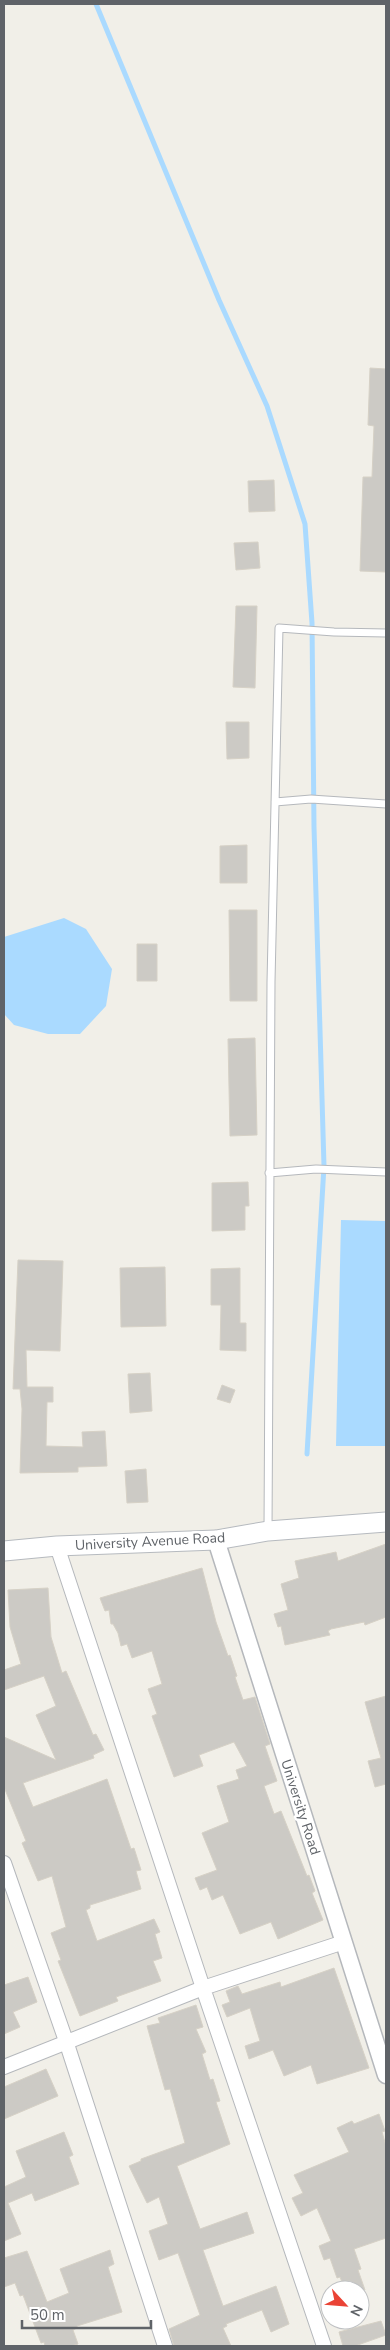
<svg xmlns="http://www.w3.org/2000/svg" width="390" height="2350" viewBox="0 0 390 2350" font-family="'Nunito Sans',sans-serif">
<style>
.water{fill:#aadaff}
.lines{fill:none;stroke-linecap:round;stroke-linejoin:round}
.stream{stroke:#aadaff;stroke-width:5}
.building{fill:#cccac5;stroke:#d6d1c6}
.service-casing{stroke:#b5b8bc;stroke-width:9}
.minor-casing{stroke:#b5b8bc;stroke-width:16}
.tertiary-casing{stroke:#b5b8bc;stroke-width:19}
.secondary-casing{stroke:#b6babf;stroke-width:21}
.service{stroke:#fff;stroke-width:7}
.minor{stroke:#fff;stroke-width:14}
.tertiary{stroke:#fff;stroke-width:16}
.secondary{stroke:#fff;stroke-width:19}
.labels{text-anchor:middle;stroke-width:5;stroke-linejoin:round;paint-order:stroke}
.street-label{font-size:14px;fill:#5f6368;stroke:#fff}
</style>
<rect width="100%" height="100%" fill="#f1efe8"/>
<path class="water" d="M64 918 86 929 112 969 106 1006 80 1034H48L14 1025 4 1014V937Z
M341 1220 386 1221V1446H336Z"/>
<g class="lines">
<path class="stream" d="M96 4 219 300 267 406 305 524 312 623 314 827 324 1166 307 1454"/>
</g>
<path class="building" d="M370 368 386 369V572L360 571 363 477H372L374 426 368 425Z
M274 480 275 511 249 512 248 481Z
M258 542 260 568 236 570 234 543Z
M236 606H257L255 688 233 687Z
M226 722H249V758L227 759Z
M247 845V883H220V846Z
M229 910H257V1001H230Z
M137 944H157V981H137Z
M255 1038 257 1135 230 1136 228 1039Z
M248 1182 249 1206H245V1230L212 1231V1183Z
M18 1260 63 1261 60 1351 26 1350 27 1387H53V1402H47L46 1446 83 1447 82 1432 105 1431 107 1466 78 1467V1472L20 1473 22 1409 20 1389H13Z
M165 1267 166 1326 121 1327 120 1268Z
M240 1268V1323H246V1351L220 1350 221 1305H211V1269Z
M150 1373 152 1411 130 1413 128 1374Z
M222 1385 235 1390 230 1403 217 1399Z
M146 1469 148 1502 127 1503 125 1471Z
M386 1544V1617L365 1625 364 1622 331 1629 328 1631 330 1635 285 1645 281 1626 278 1627 274 1614 288 1610 281 1584 299 1578 295 1561 336 1552 338 1561Z
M202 1568 216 1622 228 1656 230 1655 237 1676 235 1677 243 1700 255 1697 270 1744 265 1746 277 1781 264 1786 274 1814 281 1811 307 1876 309 1875 315 1891 312 1893 323 1920 278 1939 271 1922 240 1934 223 1895 212 1900 207 1887 200 1890 195 1878 217 1870 202 1833 229 1822 217 1786 239 1779 236 1770 247 1766 234 1742 199 1755 203 1766 174 1777 152 1716 157 1714 148 1689 162 1684 152 1651 132 1658 127 1644 121 1646 118 1633 113 1624H111L109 1610 105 1611 100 1598Z
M48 1588 51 1637 62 1673 66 1671 93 1735 96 1734 104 1750 93 1755 94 1758 23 1783 33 1807 107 1779 131 1849 134 1848 141 1870 136 1871 141 1889 90 1905V1908L86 1910 97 1941 154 1919 160 1932 155 1934 162 1958 153 1961 161 1981 116 1997 118 2001 80 2016 58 1961 61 1960 51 1933 66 1927 52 1876 38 1881 22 1843 26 1841 4 1787V1737L56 1760 36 1715 56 1706 44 1676 4 1690V1670L21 1664 10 1627 8 1590Z
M386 1696V1784L375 1787 368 1761 381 1758 365 1702Z
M334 1968 369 2068 317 2084 311 2065 284 2076 273 2050 249 2059 245 2046 260 2041 250 2008 227 2017 222 2005 230 2002 226 1991 238 1986 242 1994 280 1982 281 1987Z
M28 1977 37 2002 13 2012 20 2027 4 2034V1985Z
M196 2005 203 2027 196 2029 206 2052 202 2054 210 2080 213 2079 220 2101 216 2102 230 2144 177 2166 200 2229 247 2212 254 2233 203 2250 223 2306 276 2286 289 2324 271 2332 262 2310 226 2324 227 2326 223 2328 231 2346H174L169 2329 200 2315 178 2253 159 2260 149 2231 168 2224 159 2197 147 2203 129 2166 141 2161V2159L185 2143 170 2089 165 2090 147 2026 160 2023 158 2018Z
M46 2069 58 2096 4 2119V2087Z
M379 2114 385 2131 382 2132 386 2146V2238L354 2249 361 2269 358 2270 365 2290H345L340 2277 337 2278 330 2258 324 2260 319 2246 331 2241 317 2208 301 2216 292 2198 303 2193 294 2175 349 2152 337 2128 352 2121 354 2124Z
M64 2132 73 2155 69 2157 79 2184 35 2201 32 2193 8 2203 21 2234 4 2241V2187L26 2177 16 2151Z
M110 2250 114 2264 108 2267 122 2312 77 2326V2328L73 2330 78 2344 71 2346H45L44 2342 41 2343 23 2295 20 2296 15 2283 4 2287V2258L27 2251 47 2302 69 2293 60 2269Z
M381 2321 386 2335 355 2346H343L339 2332Z"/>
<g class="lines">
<defs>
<path id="service" d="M275 802 311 799 386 804
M269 1173 316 1169 386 1172
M268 1531 271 982 279 628 334 632 386 633"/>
<path id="minor" d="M57 1546 203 1988 324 2346
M4 1863 66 2041 165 2346
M4 2067 203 1988 344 1942"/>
<path id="tertiary" d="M216 1540 386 2075"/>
<path id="secondary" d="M4 1551 57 1546 216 1540 268 1531 386 1522"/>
</defs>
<use href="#service" class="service-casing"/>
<use href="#minor" class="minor-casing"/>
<use href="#tertiary" class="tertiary-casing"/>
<use href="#secondary" class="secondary-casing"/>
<use href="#service" class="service"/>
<use href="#minor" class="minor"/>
<use href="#tertiary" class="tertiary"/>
<use href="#secondary" class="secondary"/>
</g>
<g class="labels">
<g class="street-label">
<text transform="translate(150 1541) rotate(-3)" y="5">University Avenue Road</text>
<text transform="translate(301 1807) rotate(72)" y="5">University Road</text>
</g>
</g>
<rect width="390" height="2350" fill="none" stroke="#5f6368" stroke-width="10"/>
<g transform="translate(345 2305) rotate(116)"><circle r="24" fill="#ffffff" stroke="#bfc1c3"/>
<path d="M0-4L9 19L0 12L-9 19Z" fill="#ea4335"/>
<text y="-8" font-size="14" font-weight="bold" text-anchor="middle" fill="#5f6368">N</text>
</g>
<path d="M22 2320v8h129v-8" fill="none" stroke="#5f6368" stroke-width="2.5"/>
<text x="30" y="2320" font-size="15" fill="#5f6368" stroke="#ffffff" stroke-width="4" paint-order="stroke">50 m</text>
</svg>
